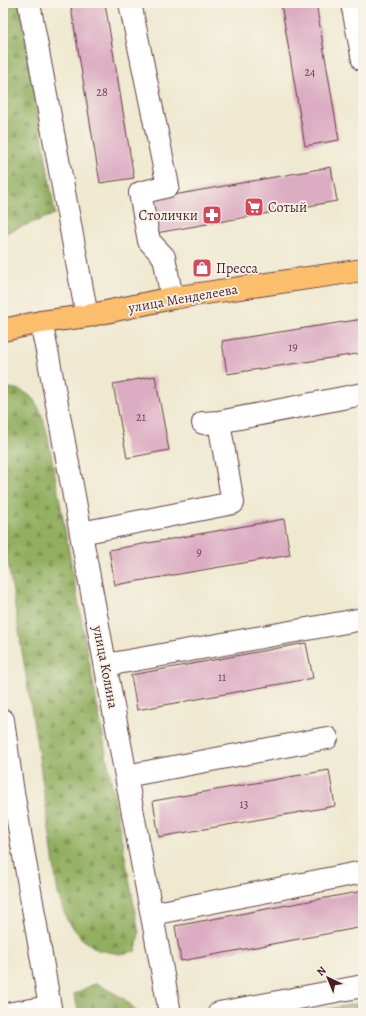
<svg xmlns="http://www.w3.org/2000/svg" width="366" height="1016" viewBox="0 0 366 1016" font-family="Alegreya,serif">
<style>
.forest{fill:url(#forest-firs);stroke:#6e6746}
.building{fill:#dcacc2}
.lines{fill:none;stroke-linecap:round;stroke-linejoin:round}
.minor-casing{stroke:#633d44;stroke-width:24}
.major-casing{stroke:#633d44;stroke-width:24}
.minor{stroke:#fff;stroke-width:22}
.major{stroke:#fabe6d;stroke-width:22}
.labels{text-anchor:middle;stroke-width:3.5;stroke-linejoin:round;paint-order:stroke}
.number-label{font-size:12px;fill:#6e4251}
.poi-label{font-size:14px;fill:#4a1f2b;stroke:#f7f3e8;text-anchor:start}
.street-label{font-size:14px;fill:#4a1f2b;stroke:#f7f3e8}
</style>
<defs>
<pattern id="forest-firs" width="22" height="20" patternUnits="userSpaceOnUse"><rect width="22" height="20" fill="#92af61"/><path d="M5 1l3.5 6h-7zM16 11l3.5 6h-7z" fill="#798e50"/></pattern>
</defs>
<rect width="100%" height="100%" fill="#f7f3e8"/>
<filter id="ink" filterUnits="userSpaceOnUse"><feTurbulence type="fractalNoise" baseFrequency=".025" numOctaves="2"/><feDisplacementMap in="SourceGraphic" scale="8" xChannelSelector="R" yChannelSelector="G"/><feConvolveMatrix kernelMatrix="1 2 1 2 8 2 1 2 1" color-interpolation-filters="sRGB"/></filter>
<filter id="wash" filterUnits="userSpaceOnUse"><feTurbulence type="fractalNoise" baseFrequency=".012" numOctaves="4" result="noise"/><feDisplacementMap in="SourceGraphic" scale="16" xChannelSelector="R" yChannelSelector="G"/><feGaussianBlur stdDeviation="0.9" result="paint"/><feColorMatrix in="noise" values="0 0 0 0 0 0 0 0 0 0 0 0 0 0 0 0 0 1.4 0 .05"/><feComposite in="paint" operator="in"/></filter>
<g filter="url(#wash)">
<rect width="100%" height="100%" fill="#efe9d0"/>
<path class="forest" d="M3 3H20L55 214 3 234Z
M6 388C36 388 42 412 48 437L139 933 136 951 120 954 98 950 82 939 67 920 58 895 40 764 3 531V389Z
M96 983 123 998 139 1013H79L74 994Z
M363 1002V1013H311Z"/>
<g id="blocks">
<path class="building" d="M95 3H105L134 178 100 183 71 7Z
M281 3H316L339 140 305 146Z
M331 167 337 201 156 233 151 199Z
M363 319V353L227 374 222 341Z
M155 376 169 450 127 458 113 384Z
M284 519 290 555 115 585 109 550Z
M306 643 313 678 137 710 131 675Z
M329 770 335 806 159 837 153 801Z
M363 891V927L181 961 175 926Z"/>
</g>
</g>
<g filter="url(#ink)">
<use href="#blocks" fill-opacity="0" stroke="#633d44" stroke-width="1"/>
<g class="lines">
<defs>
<path id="minor" d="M29 3 87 316
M130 3 168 186 140 193 149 241 164 257 172 298
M352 3 363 60
M41 322 48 356 170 1013
M219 422 363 394
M81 533 233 503 219 422 203 423
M106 665 363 619
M3 720 12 786 51 1013
M126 776 327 738
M152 914 363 872
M12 1013 50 1007
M219 1013 363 986"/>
<path id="major" d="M3 330 41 322 87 316 172 298 363 270"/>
</defs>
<use href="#minor" class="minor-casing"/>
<use href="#major" class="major-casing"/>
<use href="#minor" class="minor"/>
<use href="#major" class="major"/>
</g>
</g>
<defs>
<symbol id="supermarket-square" viewBox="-11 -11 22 22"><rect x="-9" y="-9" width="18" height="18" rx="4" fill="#d1495b" stroke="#f7f3e8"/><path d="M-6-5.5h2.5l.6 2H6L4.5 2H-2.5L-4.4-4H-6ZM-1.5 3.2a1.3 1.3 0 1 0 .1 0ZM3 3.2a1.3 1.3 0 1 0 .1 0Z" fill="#fff"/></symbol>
<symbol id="pharmacy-square" viewBox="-11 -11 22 22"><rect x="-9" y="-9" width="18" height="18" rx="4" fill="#d1495b" stroke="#f7f3e8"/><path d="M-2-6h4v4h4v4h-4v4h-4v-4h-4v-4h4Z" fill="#fff"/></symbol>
<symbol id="shop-square" viewBox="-11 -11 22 22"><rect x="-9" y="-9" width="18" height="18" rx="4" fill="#d1495b" stroke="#f7f3e8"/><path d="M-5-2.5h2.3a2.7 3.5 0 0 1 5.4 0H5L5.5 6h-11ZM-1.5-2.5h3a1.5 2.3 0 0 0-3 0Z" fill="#fff"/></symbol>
</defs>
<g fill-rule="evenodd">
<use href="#supermarket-square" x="243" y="196" width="22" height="22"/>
<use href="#pharmacy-square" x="201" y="204" width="22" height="22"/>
<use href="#shop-square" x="191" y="257" width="22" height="22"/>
</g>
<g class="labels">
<g class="number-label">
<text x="310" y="76">24</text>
<text x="102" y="96">28</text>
<text x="293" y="351">19</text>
<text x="141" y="421">21</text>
<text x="199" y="556">9</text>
<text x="222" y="681">11</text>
<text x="244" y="808">13</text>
</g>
<g class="poi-label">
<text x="268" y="212">Сотый</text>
<text x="198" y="220" text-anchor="end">Столички</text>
<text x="216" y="273">Пресса</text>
</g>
<g class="street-label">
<text transform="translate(183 298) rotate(-10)" y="5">улица Менделеева</text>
<text transform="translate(106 667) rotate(79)" y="5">улица Колина</text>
</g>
</g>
<rect width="366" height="1016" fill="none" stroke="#f7f3e8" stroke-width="16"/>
<g transform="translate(328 978) rotate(316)" stroke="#f7f3e8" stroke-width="3" paint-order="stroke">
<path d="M0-3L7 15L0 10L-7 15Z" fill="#4a1f2b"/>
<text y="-6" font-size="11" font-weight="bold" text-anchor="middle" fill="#4a1f2b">N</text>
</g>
</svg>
